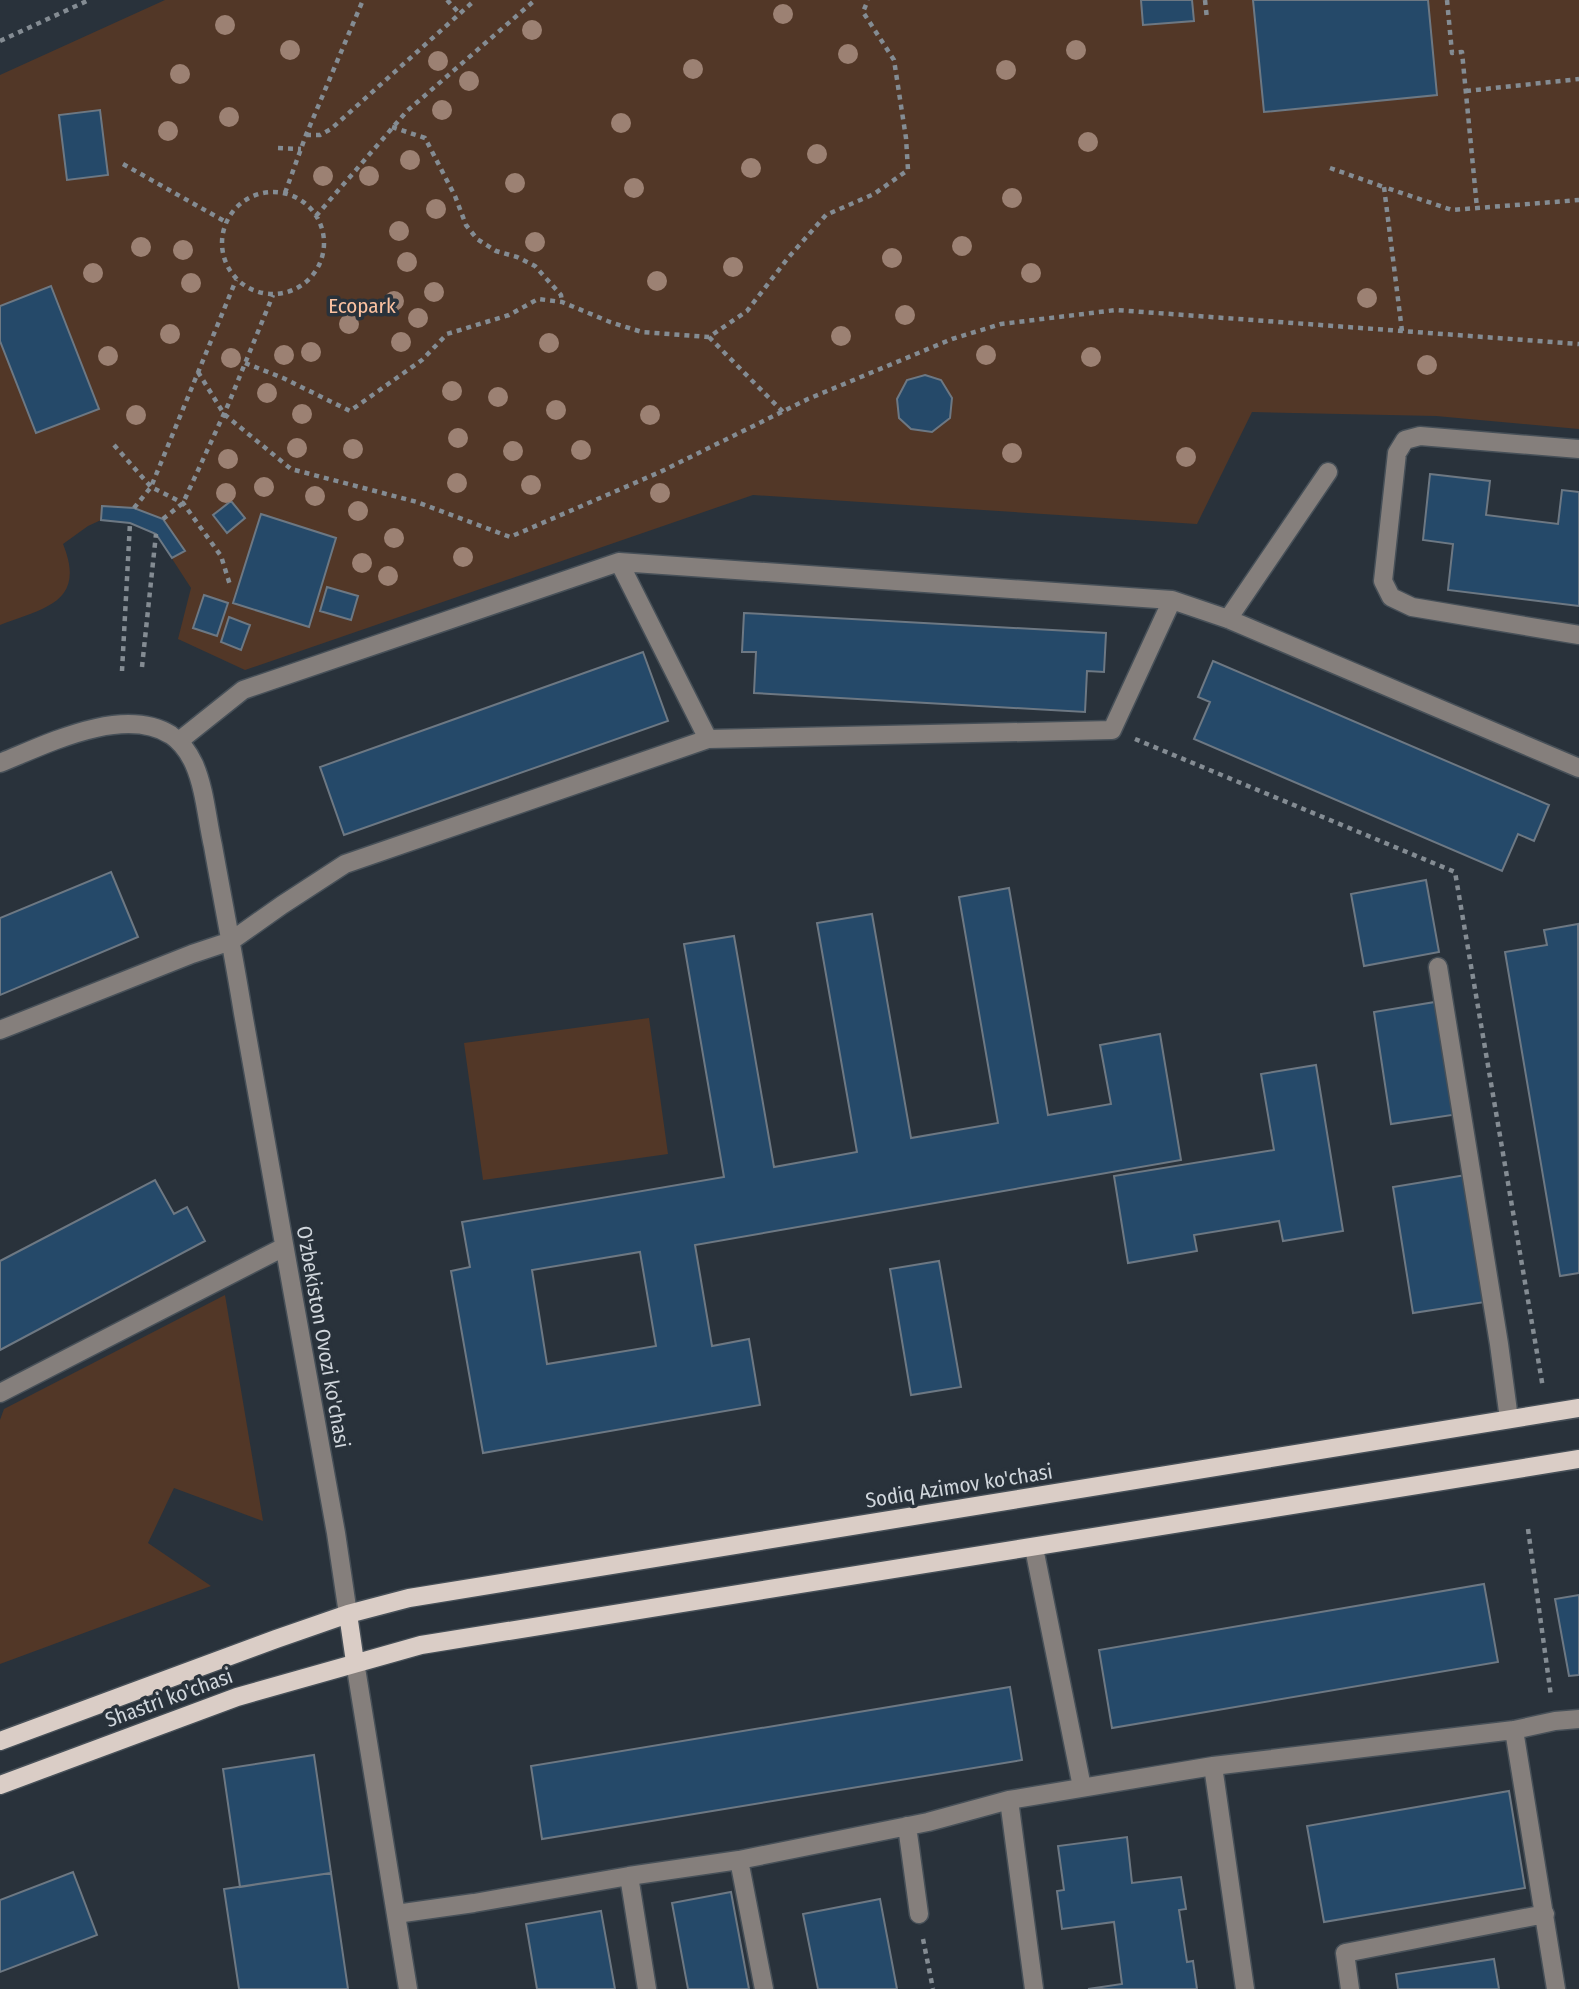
<svg xmlns="http://www.w3.org/2000/svg" width="1579" height="1989" viewBox="0 0 1579 1989" font-family="'Fira Sans Condensed',sans-serif">
<style>
.green{fill:#523727}
.building{fill:#254969;stroke:#6d7883;stroke-width:2;fill-rule:evenodd}
.lines{fill:none;stroke-linecap:round;stroke-linejoin:round}
.minor-casing{stroke:#475058;stroke-width:21}
.major-casing{stroke:#475058;stroke-width:21}
.path{stroke:#848c93;stroke-width:4.5;stroke-dasharray:5 5;stroke-linecap:butt}
.minor{stroke:#857f7c;stroke-width:18}
.major{stroke:#dacdc6;stroke-width:18}
.tree{fill:#9c8173}
.labels{text-anchor:middle;stroke-width:7;stroke-linejoin:round;paint-order:stroke}
.park-label{font-size:21px;fill:#fbc2a1;stroke:#29323b}
.street-label{font-size:21px;fill:#d0d6dc;stroke:#29323b}
</style>
<rect width="100%" height="100%" fill="#29323b"/>
<path class="green" d="M165 0H1579V429L1436 416 1252 412 1197 524 753 495 245 670 178 639 191 588 156 534 130 523 101 520 88 526 63 544C87 603 43 608 0 625V75Z
M649 1018 668 1154 483 1180 464 1043Z
M225 1295 263 1521 174 1488 148 1543 211 1586 0 1664V1420L4 1409Z"/>
<path class="building" d="M1141 0H1192L1194 21 1143 25Z
M1253 0H1428L1437 95 1264 112Z
M100 110 108 175 67 180 59 115Z
M51 286 99 409 36 433 0 341V306Z
M925 375 941 380 952 398 950 418 932 432 911 429 899 418 897 399 907 380Z
M1430 474 1490 481 1486 515 1558 524 1562 490 1579 492V606L1448 590 1453 544 1423 540Z
M231 501 245 518 227 533 213 515Z
M102 506 134 508 163 519 185 551 172 558 156 534 130 523 101 520Z
M261 514 336 538 309 627 233 603Z
M327 587 358 596 351 620 320 611Z
M204 595 228 603 217 636 193 628Z
M744 613 1106 633 1104 672 1087 671 1085 712 754 693 756 652H742Z
M229 617 250 625 241 650 221 642Z
M643 652 668 721 344 835 320 767Z
M1213 661 1549 805 1534 841 1518 834 1502 871 1194 739 1210 702 1198 697Z
M111 872 138 937 0 995V918Z
M1426 880 1439 952 1364 966 1351 894Z
M1009 888 1048 1115 1111 1104 1100 1045 1160 1034 1181 1160 695 1245 712 1346 749 1339 760 1405 483 1453 451 1271 470 1267 462 1222 724 1177 684 944 734 936 774 1167 857 1152 817 923 872 914 911 1138 998 1123 959 897ZM640 1252 656 1346 547 1364 532 1270Z
M1578 924 1579 1273 1560 1276 1505 952 1547 945 1544 930Z
M1441 1001 1459 1114 1391 1124 1374 1012Z
M1316 1065 1343 1231 1283 1241 1279 1221 1194 1235 1197 1251 1128 1263 1114 1176 1274 1150 1261 1074Z
M1466 1175 1485 1302 1413 1313 1393 1187Z
M155 1180 174 1214 187 1207 205 1241 0 1350V1261Z
M939 1261 961 1387 911 1395 890 1269Z
M1484 1584 1498 1662 1112 1728 1099 1650Z
M1579 1595V1675L1569 1676 1555 1599Z
M1010 1687 1022 1760 542 1839 531 1766Z
M314 1755 331 1873 240 1887 223 1769Z
M1509 1791 1525 1888 1324 1922 1307 1826Z
M1127 1837 1132 1883 1181 1877 1186 1909 1179 1910 1187 1962 1193 1961 1197 1989H1088L1122 1984 1114 1922 1062 1929 1057 1891 1064 1890 1058 1846Z
M73 1872 97 1935 0 1972V1900Z
M331 1873 348 1989H239L224 1889Z
M731 1892 749 1989H688L672 1903Z
M880 1899 897 1989H818L803 1914Z
M601 1911 615 1989H537L526 1924Z
M1494 1959 1499 1989H1398L1396 1974Z"/>
<g class="lines">
<defs>
<path id="minor" d="M1579 449 1420 436 1405 440 1397 453 1383 581 1391 597 1412 607 1579 635
M619 562 708 739
M1228 619 1328 472
M179 741 243 690 619 562 1172 600 1228 619 1579 768
M0 763C47 744 123 705 171 735 181 742 189 753 194 764 205 789 207 820 213 846 223 902 234 957 243 1013 273 1186 305 1360 336 1533L348 1614
M1438 967 1499 1344 1509 1419
M0 1030 192 954 231 941 282 905 345 864 708 739 1112 730 1172 600
M0 1393 284 1247
M1034 1548 1082 1787
M355 1662 408 1989
M1514 1730 1556 1989
M1213 1766 1514 1730 1555 1721 1579 1719
M1009 1800 1034 1989
M907 1826 919 1914
M739 1860 764 1989
M629 1876 647 1989
M396 1914 474 1903 629 1876 739 1860 928 1822 1009 1800 1213 1766 1245 1989
M1350 1989 1345 1953 1545 1914"/>
<path id="major" d="M348 1614 355 1662
M0 1741 276 1639 348 1614 409 1598 1579 1408
M0 1785 237 1697 421 1645 1579 1459"/>
</defs>
<use href="#minor" class="minor-casing"/>
<use href="#major" class="major-casing"/>
<path class="path" d="M447 0 460 14
M1205 0 1207 19
M1447 0 1452 53 1462 52 1477 208
M0 41 89 0
M1466 91 1579 79
M392 127 425 138 455 196 466 225 477 239 496 251 517 257 535 266 561 295 562 302
M306 135H320L331 129 475 0
M278 148 301 149
M123 164 226 222
M1330 168 1384 187
M222 243a51 51 0 1 1 102 0a51 51 0 1 1-102 0Z
M285 193 306 135 363 0
M316 216 407 111 535 0
M1402 331 1384 187 1452 210 1579 200
M709 337 783 412
M245 363 283 378 350 411 422 360 447 334 509 315 538 299 562 302 610 322 642 332 709 337 747 311 788 258 826 215 874 194 908 170 906 138 894 60 863 12 868 0
M198 372 224 414 291 469 417 502 510 537 660 472 808 399 952 339 1001 324 1116 310 1579 344
M114 445 151 487 183 503 221 556 230 585
M134 508 151 487 236 280
M163 519 183 503 228 405 273 295
M142 667 156 534
M122 671 130 523
M1135 739 1455 872 1543 1388
M1528 1529 1551 1696
M923 1939 933 1989"/>
<use href="#minor" class="minor"/>
<use href="#major" class="major"/>
</g>
<g class="tree">
<circle cx="783" cy="14" r="10"/>
<circle cx="225" cy="25" r="10"/>
<circle cx="532" cy="30" r="10"/>
<circle cx="290" cy="50" r="10"/>
<circle cx="1076" cy="50" r="10"/>
<circle cx="848" cy="54" r="10"/>
<circle cx="438" cy="61" r="10"/>
<circle cx="693" cy="69" r="10"/>
<circle cx="1006" cy="70" r="10"/>
<circle cx="180" cy="74" r="10"/>
<circle cx="469" cy="81" r="10"/>
<circle cx="442" cy="110" r="10"/>
<circle cx="229" cy="117" r="10"/>
<circle cx="621" cy="123" r="10"/>
<circle cx="168" cy="131" r="10"/>
<circle cx="1088" cy="142" r="10"/>
<circle cx="817" cy="154" r="10"/>
<circle cx="410" cy="160" r="10"/>
<circle cx="751" cy="168" r="10"/>
<circle cx="323" cy="176" r="10"/>
<circle cx="369" cy="176" r="10"/>
<circle cx="515" cy="183" r="10"/>
<circle cx="634" cy="188" r="10"/>
<circle cx="1012" cy="198" r="10"/>
<circle cx="436" cy="209" r="10"/>
<circle cx="399" cy="231" r="10"/>
<circle cx="535" cy="242" r="10"/>
<circle cx="962" cy="246" r="10"/>
<circle cx="141" cy="247" r="10"/>
<circle cx="183" cy="250" r="10"/>
<circle cx="892" cy="258" r="10"/>
<circle cx="407" cy="262" r="10"/>
<circle cx="733" cy="267" r="10"/>
<circle cx="93" cy="273" r="10"/>
<circle cx="1031" cy="273" r="10"/>
<circle cx="657" cy="281" r="10"/>
<circle cx="191" cy="283" r="10"/>
<circle cx="434" cy="292" r="10"/>
<circle cx="1367" cy="298" r="10"/>
<circle cx="394" cy="301" r="10"/>
<circle cx="905" cy="315" r="10"/>
<circle cx="418" cy="318" r="10"/>
<circle cx="349" cy="324" r="10"/>
<circle cx="170" cy="334" r="10"/>
<circle cx="841" cy="336" r="10"/>
<circle cx="401" cy="342" r="10"/>
<circle cx="549" cy="343" r="10"/>
<circle cx="311" cy="352" r="10"/>
<circle cx="284" cy="355" r="10"/>
<circle cx="986" cy="355" r="10"/>
<circle cx="108" cy="356" r="10"/>
<circle cx="1091" cy="357" r="10"/>
<circle cx="231" cy="358" r="10"/>
<circle cx="1427" cy="365" r="10"/>
<circle cx="452" cy="391" r="10"/>
<circle cx="267" cy="393" r="10"/>
<circle cx="498" cy="397" r="10"/>
<circle cx="556" cy="410" r="10"/>
<circle cx="302" cy="414" r="10"/>
<circle cx="136" cy="415" r="10"/>
<circle cx="650" cy="415" r="10"/>
<circle cx="458" cy="438" r="10"/>
<circle cx="297" cy="448" r="10"/>
<circle cx="353" cy="449" r="10"/>
<circle cx="581" cy="450" r="10"/>
<circle cx="513" cy="451" r="10"/>
<circle cx="1012" cy="453" r="10"/>
<circle cx="1186" cy="457" r="10"/>
<circle cx="228" cy="459" r="10"/>
<circle cx="457" cy="483" r="10"/>
<circle cx="531" cy="485" r="10"/>
<circle cx="264" cy="487" r="10"/>
<circle cx="226" cy="493" r="10"/>
<circle cx="660" cy="493" r="10"/>
<circle cx="315" cy="496" r="10"/>
<circle cx="358" cy="511" r="10"/>
<circle cx="394" cy="538" r="10"/>
<circle cx="463" cy="557" r="10"/>
<circle cx="362" cy="563" r="10"/>
<circle cx="388" cy="576" r="10"/>
</g>
<g class="labels">
<g class="park-label">
<text x="362" y="313">Ecopark</text>
</g>
<g class="street-label">
<text transform="translate(323 1337) rotate(80)" y="7">O'zbekiston Ovozi ko'chasi</text>
<text transform="translate(959 1486) rotate(-9)" y="7">Sodiq Azimov ko'chasi</text>
<text transform="translate(169 1698) rotate(-20)" y="7">Shastri ko'chasi</text>
</g>
</g>
</svg>
